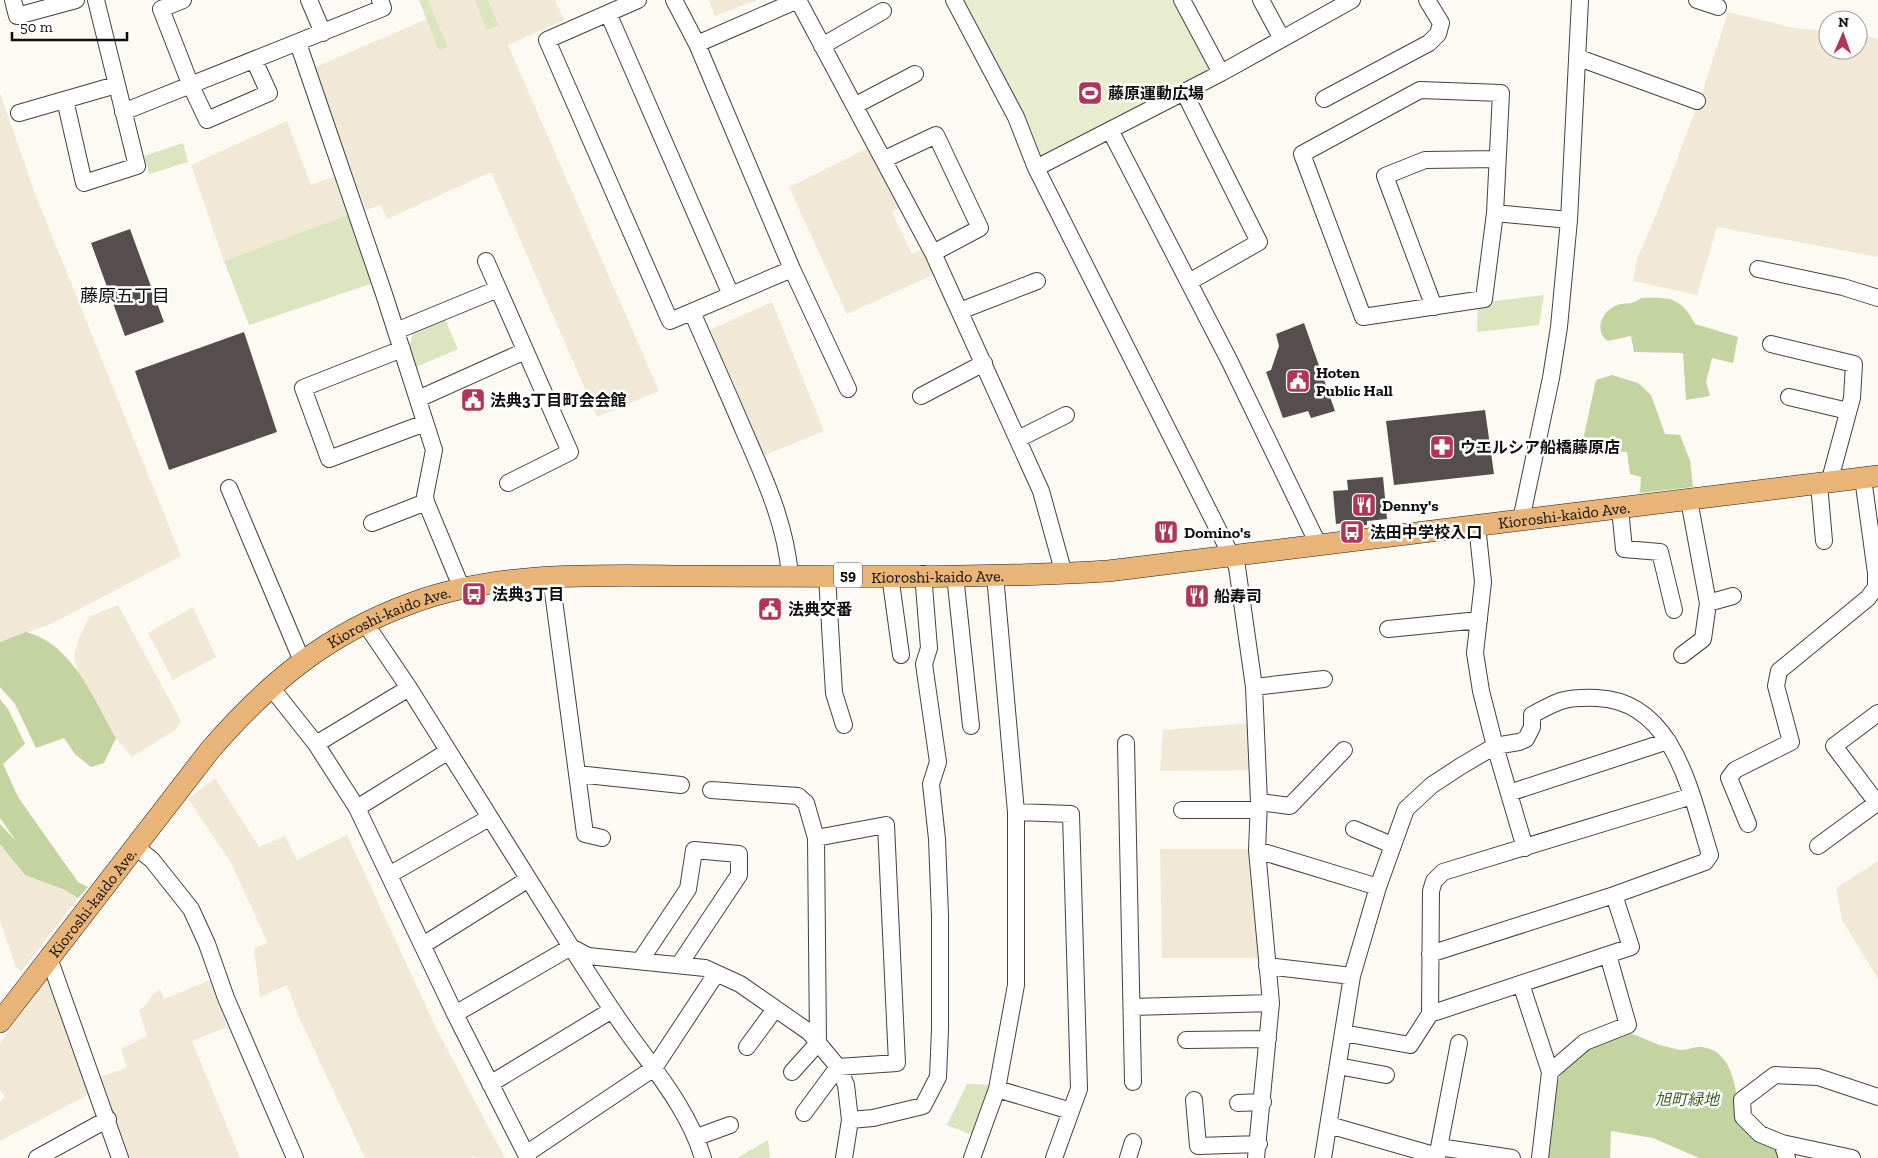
<svg xmlns="http://www.w3.org/2000/svg" width="1878" height="1158" viewBox="0 0 1878 1158" font-family="'Zilla Slab','Noto Sans JP',serif">
<style>
.farmland{fill:#f1e9d5}
.green{fill:#dbe5bf}
.forest{fill:#c3d4a0}
.pitch{fill:#e9edd0}
.building{fill:#564e4d}
.lines{fill:none;stroke-linecap:round;stroke-linejoin:round}
.minor-casing{stroke:#424242;stroke-width:18}
.major-casing{stroke:#202020;stroke-width:22}
.minor{stroke:#fff;stroke-width:16}
.major{stroke:#e9b477;stroke-width:21}
.labels{text-anchor:middle;stroke-width:5;stroke-linejoin:round;paint-order:stroke}
.shield{fill:#fff;stroke:#575757;stroke-width:1}
.shield-label{font-size:15px;font-weight:bold;fill:#0f0f0f}
.poi-label{font-size:16px;font-weight:bold;fill:#0f0f0f;stroke:#fff;text-anchor:start}
.street-label{font-size:16px;fill:#0f0f0f;stroke:#fff}
.park-label{font-size:16px;font-style:italic;fill:#3f6026;stroke:#fff}
.neighbourhood-label{font-size:18px;fill:#0f0f0f;stroke:#fff}
</style>
<rect width="100%" height="100%" fill="#fdf9f3"/>
<path class="farmland" d="M428 0H475L488 30 499 24 488 0H555L564 20 508 45 659 391 597 417 491 172 387 219 381 205 366 210 313 68 427 19 439 51 448 47Z
M709 0H757L715 16Z
M1728 12 1793 28 1828 31V50H1858V33L1878 39V257L1717 227 1697 295 1633 281 1637 259 1656 215 1702 93Z
M0 93 34 191 181 556 51 624 0 642Z
M287 121 311 185 336 176 350 214 224 261 191 165Z
M872 146 902 206 892 212 912 254 924 249 935 274 847 314 789 187Z
M772 302 824 431 761 457 710 330Z
M118 605 181 721 175 730 132 757 116 738 78 673 74 655 79 638 89 617Z
M193 607 216 657 173 680 148 633Z
M1250 723 1253 770 1160 771 1163 730Z
M215 778 259 847 285 836 297 860 347 835 436 1028 505 1158H475L473 1156 471 1158H365L298 1015 287 985 260 997 254 948 268 943 230 861 188 799Z
M0 844 25 875 65 890 78 898 21 972 16 967 0 921Z
M1160 849H1251L1258 958H1162Z
M1878 861V979L1842 920 1836 888Z
M47 978 91 1093 0 1141V1102L5 1097 0 1090V1043Z
M210 980 227 1027 192 1041 240 1158H126L99 1077 127 1068 121 1049 147 1036 139 1010 146 1005 152 995 160 989 164 999Z"/>
<path class="green" d="M419 0H428L448 47 439 51Z
M475 0H488L499 25 487 30Z
M183 143 188 162 149 174 144 156Z
M350 214 373 283 249 325 224 261Z
M1544 295 1539 325 1477 332 1478 303Z
M445 319 458 349 416 367 409 346 414 332Z
M967 1084 994 1085 975 1136 947 1125Z
M768 1140 770 1158H737Z"/>
<path class="forest" d="M1641 298C1670 297 1681 297 1695 324L1738 337 1733 363 1712 358 1706 382 1710 396 1686 400 1683 353 1634 352 1631 336 1608 341C1594 332 1601 312 1615 306 1625 301 1629 307 1641 298Z
M1612 375 1638 383 1651 395 1665 434 1680 435 1690 461 1693 487 1640 493 1641 477 1630 474 1627 452 1588 449 1583 440 1596 380Z
M26 632C73 644 94 700 116 738L104 763 91 767 75 754 64 738 36 748 15 704 0 687V642Z
M0 699 8 709 25 744 3 764 18 797 78 882 88 887 78 898 65 890 25 875 0 844V824L16 841 0 818Z
M1628 1033C1643 1036 1654 1045 1668 1047 1673 1048 1678 1050 1683 1050 1689 1050 1696 1046 1702 1047 1731 1050 1736 1086 1738 1108L1775 1144 1781 1158H1699L1653 1138 1611 1131 1610 1158H1546L1554 1093 1562 1070 1586 1050Z"/>
<path class="pitch" d="M962 0H1177L1215 69 1040 159Z"/>
<path class="building" d="M130 229 164 322 125 336 91 243Z
M1304 323 1335 411 1311 418 1308 411 1283 418 1266 372 1271 370 1279 346 1276 334Z
M244 332 277 432 169 470 135 371Z
M1485 410 1494 474 1394 485 1386 421Z
M1383 477 1387 519 1367 521V525L1352 526 1351 522 1336 524 1333 491 1348 490 1347 480Z"/>
<g class="lines">
<defs>
<path id="minor" d="M13 0 17 16 76 0
M183 0 161 9 191 86 207 120 269 93 254 60
M309 0 323 33
M638 0 547 40 670 321 792 269 697 44 674 0
M798 0 933 253 1041 491 1064 574
M954 0 1016 117 1036 168 1237 567 1254 687 1259 802 1257 850 1271 1003 1256 1158
M1182 0 1221 73 1352 0
M1261 0 1282 39
M1697 0 1718 7
M608 13 731 295
M298 43 384 294 434 450 425 496 426 502 462 589
M697 44 798 0
M822 46 883 11
M1579 58 1697 101
M1184 92 1259 242 1189 282
M1324 99 1429 43 1438 34 1441 23 1427 0
M65 100 84 183 137 166 96 0
M856 105 915 74
M123 112 383 8 380 0
M19 113 116 85
M1110 130 1221 73
M885 159 936 135 980 228 933 253
M1036 168 1110 130 1230 362 1319 546
M1495 213 1484 299 1363 317 1302 154 1420 90 1501 93 1495 213 1569 220
M486 261 570 452 508 483
M792 269 848 389
M1758 269 1843 287 1878 298
M1434 307 1385 176 1425 160 1497 159
M960 311 1037 281
M692 312C709 351 727 391 744 431 764 477 786 524 790 576
M396 331 498 289
M1771 344 1854 364 1852 398 1829 483
M402 349 303 388 329 459 425 423
M921 396 984 363
M1789 397 1848 411
M418 399 525 351
M1018 439 1066 415
M1819 484 1824 541
M229 488 302 661
M1620 509 1624 549 1660 552 1674 610
M1521 520 1551 378 1559 327 1569 220 1580 0
M372 523 426 502
M1477 525 1483 582 1475 653 1481 691 1495 746 1525 848
M890 575 901 655
M955 575 971 726
M827 576 834 693 844 725
M551 577 585 834 602 838
M1708 603 1733 596
M365 623 409 688 571 947 588 956 705 968 740 984 809 1032 838 1067 846 1085 850 1120 844 1158
M1388 629 1479 620
M1682 655 1703 639 1708 603 1689 500
M270 686 316 744 357 808 455 1014 528 1158
M1254 687 1324 679
M1126 743 1133 1082
M316 744 409 688
M577 774 681 785
M711 790 798 796 806 803 816 838
M1509 793 1668 741
M1259 802 1290 806 1344 750
M1877 803 1834 746 1878 713
M357 808 447 752
M1182 810H1259
M1016 812 1071 814 1079 1089 1054 1158
M1748 824 1729 778 1735 770 1791 742 1776 686 1779 671 1868 598 1876 587V573L1863 478
M1354 829 1392 845
M1818 846 1878 802
M136 847 152 860 191 909 207 944 226 998 295 1158
M1257 850 1378 887
M389 875 489 818
M423 945 527 880
M49 958 120 1158
M640 961 688 889 694 850 739 854V875L679 965
M1267 966 1352 976
M1521 984 1550 1072 1540 1158
M1132 1007 1271 1003
M455 1014 571 947C590 976 608 1005 628 1033 656 1072 689 1111 703 1158
M1430 1014 1631 947 1614 895
M1343 1033 1410 1045 1430 1014 1431 891 1434 881 1443 872 1692 796
M1186 1040 1268 1039
M747 1047 775 1009
M1338 1066 1386 1075
M792 1072 818 1043 816 838 886 825 897 1063 838 1067 804 1113
M1550 1072 1585 1042 1628 1025 1608 955
M490 1084 612 1010
M997 1089 1071 1111
M1194 1100 1198 1146 1259 1144
M1238 1103 1263 1102
M850 1120 873 1118 923 1106 938 1077 940 1029V916L937 839 931 784 938 762 924 664 929 648 923 574
M1329 1125 1437 1156
M697 1137 730 1125
M1782 1143 1852 1158
M1439 1147 1512 1158
M526 1154 654 1068 716 974
M37 1158 108 1119
M972 1158 997 1089 1016 985V812L995 575
M1128 1158 1133 1142
M1323 1158 1352 976 1378 887 1406 809 1432 785 1461 766 1495 746 1519 742 1526 739 1532 727V715C1559 700 1565 697 1597 698 1675 701 1691 795 1710 855L1705 862 1614 895 1430 954
M1437 1158 1459 1043
M1787 1158 1782 1143 1760 1134 1743 1117 1742 1100 1775 1075 1818 1077 1878 1097"/>
<g id="major">
<path id="s1" d="M0 1022 210 750C269 682 327 634 412 603 504 569 606 576 701 576 837 576 973 579 1108 571L1878 476"/>
</g>
</defs>
<use href="#minor" class="minor-casing"/>
<use href="#major" class="major-casing"/>
<use href="#minor" class="minor"/>
<use href="#major" class="major"/>
</g>
<defs>
<symbol id="stadium-square" viewBox="-11 -11 22 22"><rect x="-9" y="-9" width="18" height="18" rx="4" fill="#b03657" stroke="#fff"/><path d="M0-5a6.5 5 0 1 0 0 10a6.5 5 0 1 0 0-10ZM-3.5-1.8h7v3.6h-7Z" fill="#fff"/></symbol>
<symbol id="civic-square" viewBox="-11 -11 22 22"><rect x="-9" y="-9" width="18" height="18" rx="4" fill="#b03657" stroke="#fff"/><path d="M-.6-6.5H3V-4.5H.6V-3L4-1V1h2V6H-6V1h2V-1L-.6-3ZM-1.2 2.5V6h2.4V2.5Z" fill="#fff"/></symbol>
<symbol id="pharmacy-square" viewBox="-11 -11 22 22"><rect x="-9" y="-9" width="18" height="18" rx="4" fill="#b03657" stroke="#fff"/><path d="M-2-6h4v4h4v4h-4v4h-4v-4h-4v-4h4Z" fill="#fff"/></symbol>
<symbol id="restaurant-square" viewBox="-11 -11 22 22"><rect x="-9" y="-9" width="18" height="18" rx="4" fill="#b03657" stroke="#fff"/><path d="M-5-6h1v4h1v-4h1v4h1v-4h1v5L-1.5 .5V6h-2V.5L-5-1ZM5-6V6H3V1.5H1.5Q1.5-4 5-6Z" fill="#fff"/></symbol>
<symbol id="bus-square" viewBox="-11 -11 22 22"><rect x="-9" y="-9" width="18" height="18" rx="4" fill="#b03657" stroke="#fff"/><path d="M-5-6H5V4H4V6H2V4H-2V6H-4V4H-5ZM-3.5-4V0h7V-4ZM-3.5 1.2v1.5H-2V1.2ZM2 1.2v1.5H3.5V1.2Z" fill="#fff"/></symbol>
</defs>
<g fill-rule="evenodd">
<use href="#stadium-square" x="1076" y="79" width="28" height="28"/>
<use href="#civic-square" x="1284" y="367" width="28" height="28"/>
<use href="#civic-square" x="459" y="386" width="28" height="28"/>
<use href="#pharmacy-square" x="1428" y="433" width="28" height="28"/>
<use href="#restaurant-square" x="1350" y="491" width="28" height="28"/>
<use href="#restaurant-square" x="1152" y="518" width="28" height="28"/>
<use href="#bus-square" x="1338" y="518" width="28" height="28"/>
<use href="#bus-square" x="460" y="580" width="28" height="28"/>
<use href="#restaurant-square" x="1183" y="582" width="28" height="28"/>
<use href="#civic-square" x="756" y="595" width="28" height="28"/>
</g>
<g class="labels">
<rect class="shield" x="834" y="562.5" width="28" height="25" rx="4"/>
<g class="shield-label">
<text x="848" y="580">59</text>
</g>
<g class="poi-label">
<text x="1108" y="99">藤原運動広場</text>
<text x="1316" y="378">Hoten<tspan x="1316" dy="18">Public Hall</tspan></text>
<text x="490" y="406">法典3丁目町会会館</text>
<text x="1460" y="453">ウエルシア船橋藤原店</text>
<text x="1382" y="511">Denny's</text>
<text x="1184" y="538">Domino's</text>
<text x="1370" y="538">法田中学校入口</text>
<text x="492" y="600">法典3丁目</text>
<text x="1214" y="602">船寿司</text>
<text x="788" y="615">法典交番</text>
</g>
<g class="street-label">
<text dy="6" stroke="none"><textPath href="#s1" startOffset="1755">Kioroshi-kaido Ave.</textPath></text>
<text dy="6" stroke="none"><textPath href="#s1" startOffset="1125">Kioroshi-kaido Ave.</textPath></text>
<text dy="6" stroke="none"><textPath href="#s1" startOffset="570">Kioroshi-kaido Ave.</textPath></text>
<text dy="6" stroke="none"><textPath href="#s1" startOffset="151">Kioroshi-kaido Ave.</textPath></text>
</g>
<g class="park-label">
<text x="1687" y="1105">旭町緑地</text>
</g>
<g class="neighbourhood-label">
<text x="125" y="302">藤原五丁目</text>
</g>
</g>
<g transform="translate(1843 35) rotate(2)"><circle r="24" fill="#ffffff" stroke="#9f9f9f"/>
<path d="M0-4L9 19L0 12L-9 19Z" fill="#b03657"/>
<text y="-8" font-size="14" font-weight="bold" text-anchor="middle" fill="#0f0f0f">N</text>
</g>
<path d="M12 32v8h115v-8" fill="none" stroke="#0f0f0f" stroke-width="2.5"/>
<text x="20" y="32" font-size="15" fill="#0f0f0f" stroke="#ffffff" stroke-width="4" paint-order="stroke">50 m</text>
</svg>
